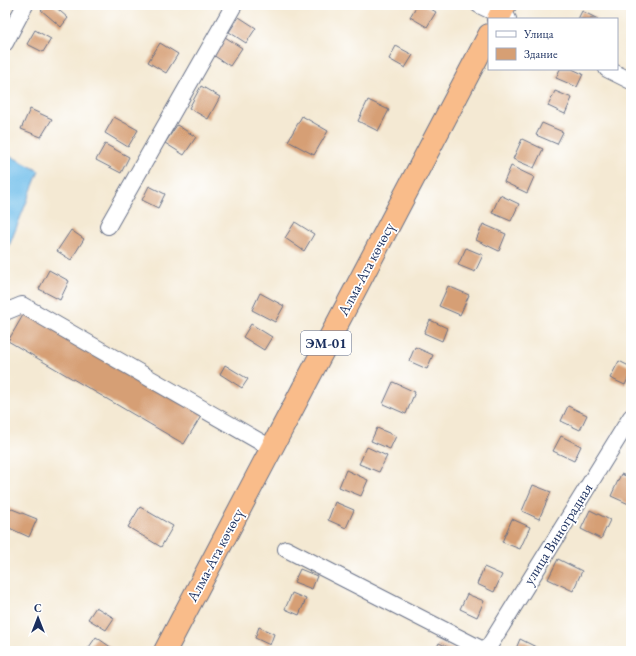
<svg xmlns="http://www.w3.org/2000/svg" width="636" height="656" viewBox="0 0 636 656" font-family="'EB Garamond',serif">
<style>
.water{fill:#6fbeea;stroke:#4576a4}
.building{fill:#d69f74}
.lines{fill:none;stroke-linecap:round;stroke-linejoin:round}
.minor-casing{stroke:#677087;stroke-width:18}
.trunk-casing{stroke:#677087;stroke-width:24}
.minor{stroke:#fff;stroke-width:16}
.trunk{stroke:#f9bc8a;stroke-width:22}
.labels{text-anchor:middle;stroke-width:3.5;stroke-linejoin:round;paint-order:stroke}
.shield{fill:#fff;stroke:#5f6d8e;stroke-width:1}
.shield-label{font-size:14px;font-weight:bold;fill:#1b2f5e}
.street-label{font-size:15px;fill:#1b2f5e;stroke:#fff}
</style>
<rect width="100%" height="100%" fill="#fff"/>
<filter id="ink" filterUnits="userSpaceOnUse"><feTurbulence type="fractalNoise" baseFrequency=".025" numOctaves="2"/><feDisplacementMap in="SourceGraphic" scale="8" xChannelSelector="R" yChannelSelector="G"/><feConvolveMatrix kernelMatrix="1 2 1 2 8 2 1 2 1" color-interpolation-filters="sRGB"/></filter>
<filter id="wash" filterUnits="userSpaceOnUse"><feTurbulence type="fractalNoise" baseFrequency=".012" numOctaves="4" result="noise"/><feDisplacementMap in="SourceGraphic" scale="16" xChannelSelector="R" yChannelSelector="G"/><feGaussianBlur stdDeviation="0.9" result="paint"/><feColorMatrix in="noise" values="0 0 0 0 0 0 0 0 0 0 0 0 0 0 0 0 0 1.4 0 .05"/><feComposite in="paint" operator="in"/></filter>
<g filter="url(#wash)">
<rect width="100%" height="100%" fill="#f4e9d3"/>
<path class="water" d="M5 153 39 171 5 256Z"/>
<g id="blocks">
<path class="building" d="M46 5H53L68 18 61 27 41 10Z
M417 5H424L436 12 427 27 410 17Z
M582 11 598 19H578Z
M239 17 256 28 246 43 229 32Z
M35 30 51 39 43 52 27 44Z
M225 37 242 48 230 66 213 55Z
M160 43 178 54 166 73 148 62Z
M396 46 413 55 405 68 389 59Z
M560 69H572L583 74 577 87 556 78Z
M201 86 220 97 208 119 189 108Z
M555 91 572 98 565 114 548 106Z
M368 100 389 110 378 131 358 121Z
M30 109 52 119 41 137 21 129Z
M302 116 328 131 314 155 288 141Z
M114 117 138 130 128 147 105 133Z
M542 123 563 132 557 144 536 135Z
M177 125 196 137 184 155 165 143Z
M522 139 543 149 534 168 513 159Z
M105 144 129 157 121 173 96 160Z
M511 166 534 177 527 193 504 182Z
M149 186 165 194 158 208 142 200Z
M500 195 519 204 511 221 492 213Z
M295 222 314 234 304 251 285 238Z
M483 224 506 234 499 251 476 240Z
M71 230 84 239 71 260 57 251Z
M466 248 483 255 475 272 458 265Z
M49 270 69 281 60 300 39 289Z
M448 286 469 295 460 315 439 306Z
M260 293 284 306 275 322 252 310Z
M26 310 203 413 184 444 8 341Z
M430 320 447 328 442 341 424 333Z
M251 324 272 337 264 350 243 337Z
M415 347 433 355 427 369 409 361Z
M619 361 631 367V372L625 385 610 378Z
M225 365 248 379 242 388 220 374Z
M393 382 415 392 406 414 383 404Z
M568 406 587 415 580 430 561 421Z
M377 428 396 436 390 449 371 441Z
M561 436 581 446 574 461 553 451Z
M367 447 387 456 379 472 359 464Z
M346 470 368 480 361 496 339 487Z
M621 474 631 478V505L611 496Z
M533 485 551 492 539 519 522 511Z
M335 502 354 510 346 528 328 520Z
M7 507 37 519 29 537 5 526V511Z
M140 507 173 526 161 547 128 527Z
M590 510 610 520 601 539 581 529Z
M512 519 530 527 520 549 502 542Z
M558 559 582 571 573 591 548 579Z
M484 567 502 575 494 592 477 584Z
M300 569 317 576 312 589 294 582Z
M292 593 306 599 299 615 285 609Z
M467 594 484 601 477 617 460 609Z
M96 607 114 618 106 630 88 619Z
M259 627 274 634 270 645 255 638Z
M96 637 112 648 110 651 87 650Z
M520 639 544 651H515Z
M439 643 456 651H435Z"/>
</g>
</g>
<g filter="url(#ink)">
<use href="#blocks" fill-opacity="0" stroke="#677087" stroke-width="1"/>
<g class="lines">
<defs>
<path id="minor" d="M479 5 508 19
M5 43 25 5
M607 69 631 81
M108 226 234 5
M5 312 22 305 271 448
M286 549 485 651
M486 651 631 417"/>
<path id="trunk" d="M498 19 505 5
M165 651 489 35"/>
</defs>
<use href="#minor" class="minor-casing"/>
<use href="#trunk" class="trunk-casing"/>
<use href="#minor" class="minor"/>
<use href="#trunk" class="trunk"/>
</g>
</g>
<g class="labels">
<rect class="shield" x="301" y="331" width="50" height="24" rx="3"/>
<g class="shield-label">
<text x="326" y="348">ЭМ-01</text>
</g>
<g class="street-label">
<text transform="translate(366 269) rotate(-62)" y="5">Алма-Ата көчөсү</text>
<text transform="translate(558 534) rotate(-58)" y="5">улица Виноградная</text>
<text transform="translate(215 555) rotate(-62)" y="5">Алма-Ата көчөсү</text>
</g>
</g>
<rect width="636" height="656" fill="none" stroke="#fff" stroke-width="20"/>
<rect x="488" y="18" width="130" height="52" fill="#ffffff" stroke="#a4acbf"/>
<rect x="496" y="31" width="20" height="6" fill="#ffffff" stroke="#a4acbf"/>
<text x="524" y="38" font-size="12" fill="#1b2f5e">Улица</text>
<rect x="496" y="48" width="20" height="12" fill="#d69f74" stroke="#a4acbf"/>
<text x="524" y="58" font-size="12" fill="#1b2f5e">Здание</text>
<g transform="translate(38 618)" stroke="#ffffff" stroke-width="3" paint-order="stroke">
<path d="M0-3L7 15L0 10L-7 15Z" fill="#1b2f5e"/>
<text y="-6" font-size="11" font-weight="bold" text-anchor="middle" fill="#1b2f5e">С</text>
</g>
</svg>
